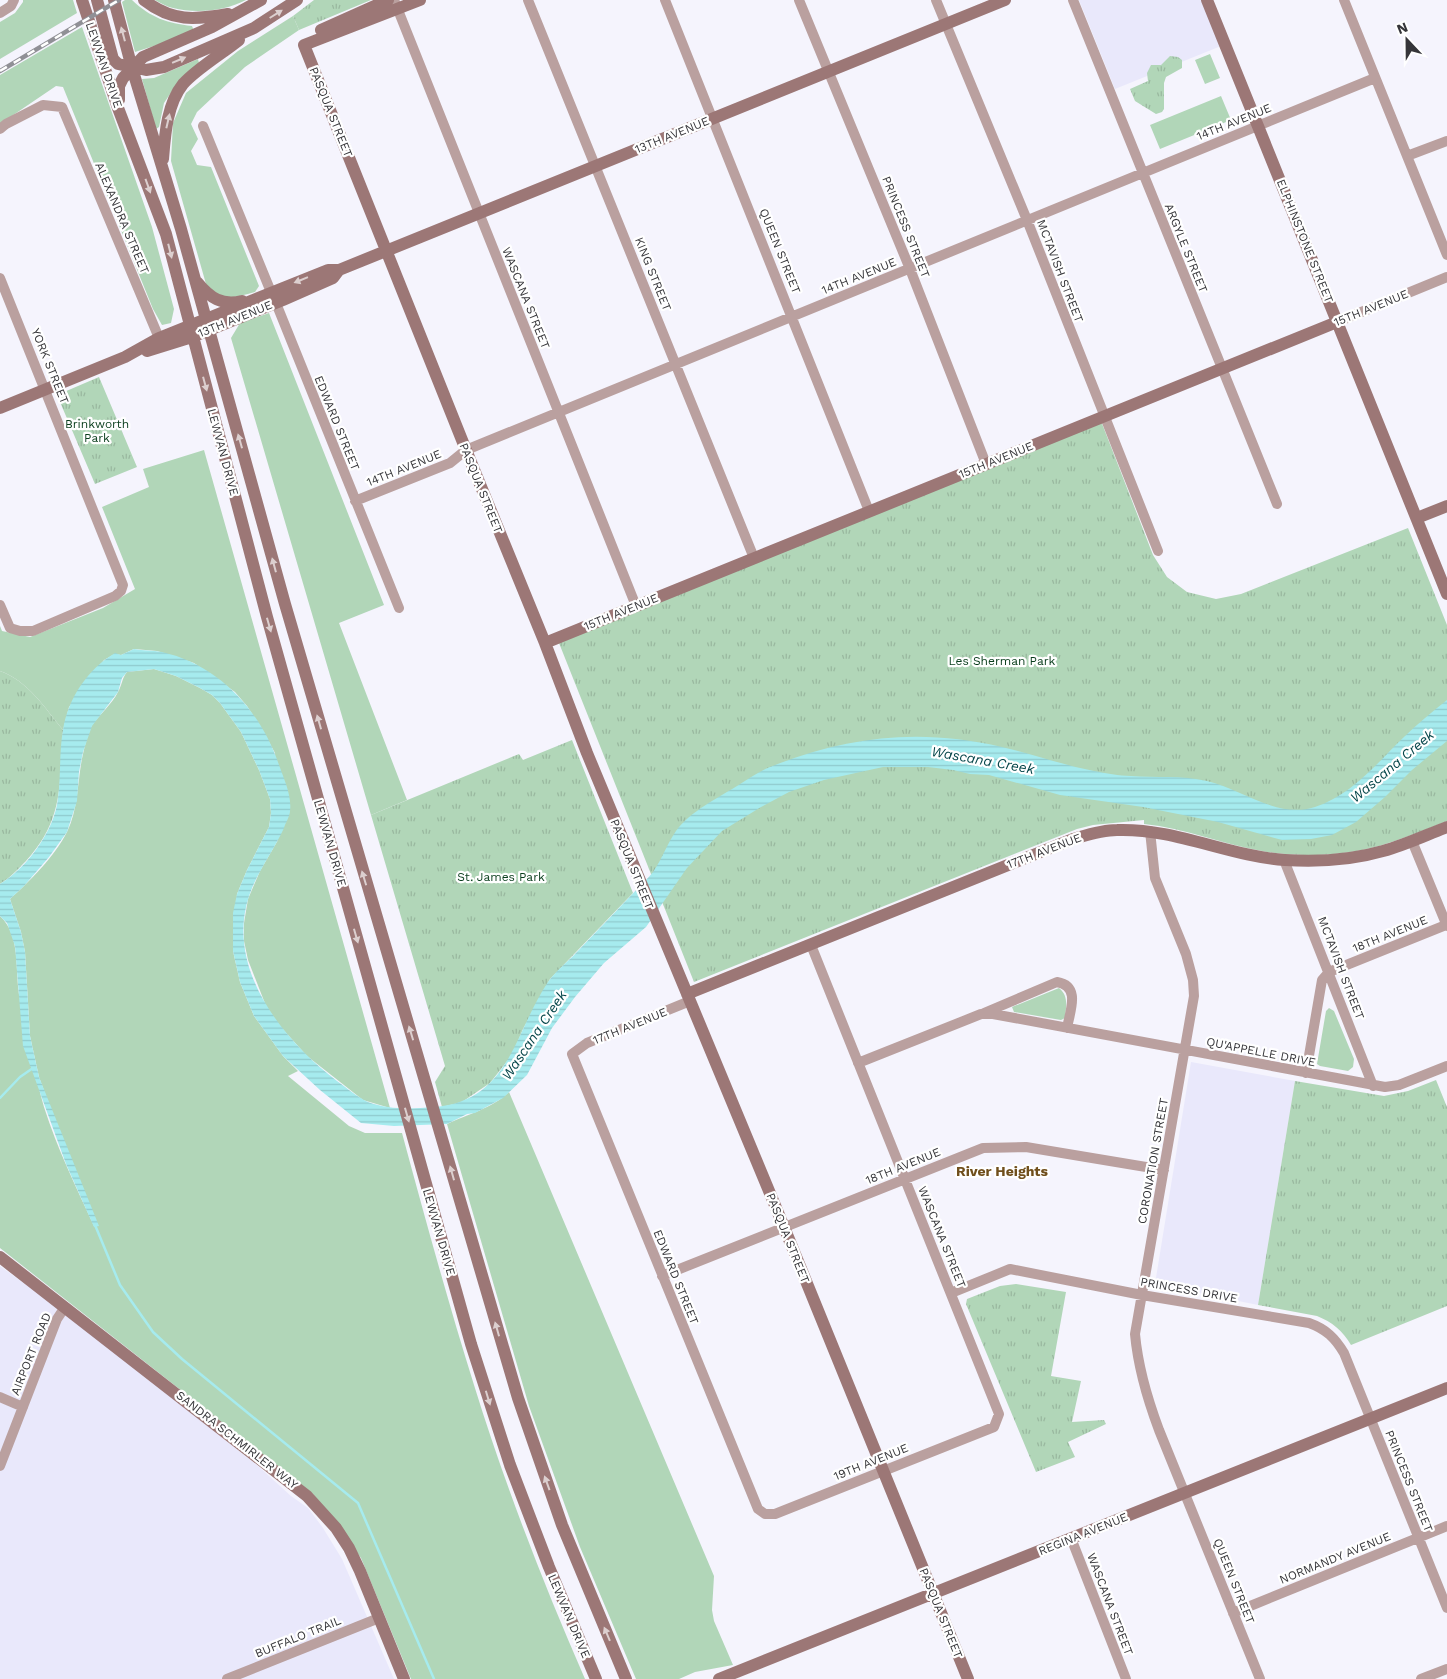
<svg xmlns="http://www.w3.org/2000/svg" width="1447" height="1679" viewBox="0 0 1447 1679" font-family="'Work Sans',sans-serif">
<style>
.built{fill:#e9e8fb}
.grass{fill:#b1d6b8}
.park{fill:url(#park-tufts)}
.water{fill:url(#water-rules)}
.lines{fill:none;stroke-linecap:round;stroke-linejoin:round}
.stream{stroke:#a6ebee;stroke-width:2.5}
.street{stroke:#baa09f;stroke-width:10}
.secondary{stroke:#9c7776;stroke-width:12}
.rail-casing{stroke:#909096;stroke-width:4.5}
.rail{stroke:#fff;stroke-width:2.5;stroke-dasharray:8;stroke-linecap:butt}
.oneway{fill:#dccfcf}
.labels{text-anchor:middle;stroke-width:4.5;stroke-linejoin:round;paint-order:stroke}
.street-label{font-size:12px;fill:#353539;stroke:#fff}
.park-label{font-size:12px;fill:#093d1c;stroke:#fff}
.water-label{font-size:14px;font-style:italic;fill:#044549;stroke:#fff}
.neighbourhood-label{font-size:14px;font-weight:bold;fill:#704f1c;stroke:#fff}
</style>
<defs>
<pattern id="park-tufts" width="24" height="20" patternUnits="userSpaceOnUse" patternTransform="scale(1.25)"><rect width="24" height="20" fill="#b1d6b8"/><path d="M3 7l-1-3M5 7V3M7 7l1-3M15 17l-1-3M17 17v-4M19 17l1-3" fill="none" stroke="#99b89f"/></pattern>
<pattern id="water-rules" width="6" height="5" patternUnits="userSpaceOnUse" patternTransform="scale(1.25)"><rect width="6" height="5" fill="#a6ebee"/><path d="M0 2.5h6" fill="none" stroke="#90cacd"/></pattern>
</defs>
<rect width="100%" height="100%" fill="#f5f4fd"/>
<path class="built" d="M1079 0H1203L1221 46 1115 89Z
M1191 1062 1295 1081 1258 1305 1155 1284Z
M0 1266 61 1310 258 1466 291 1496 308 1508 323 1528 342 1559 394 1679H0Z"/>
<path class="grass" d="M23 0H73L77 13 0 59V22L15 13 23 2Z
M125 0H132C151 18 167 23 192 26L194 31 179 38 135 52 122 2Z
M155 0H246C225 11 196 14 173 8 167 7 161 3 155 0Z
M293 16 299 30 245 67 197 112 191 124 198 139 191 151 197 165 211 167 259 286 255 292C233 298 223 302 206 284L171 161 173 123 186 93 238 51Z
M82 27 152 227 174 309 171 323 162 325 153 309 63 87 56 86 0 124V75Z
M1210 54 1220 78 1205 84 1195 60Z
M198 59 199 63 180 79 164 103 159 127 156 129 142 79 154 78Z
M1221 96 1231 120 1160 149 1150 125Z
M269 313 384 605 339 623 407 800 371 815 231 338 240 323Z
M204 450 390 1108 363 1100 307 1056 279 1025 266 1006 248 960 244 941V923L248 899 260 871 278 840 275 753 260 726 247 706 235 692 194 663 157 651 134 649 121 655 115 654 104 660 69 707 63 730C45 708 28 681 0 671V626L2 631 30 637 103 608 135 589 102 507 149 487 143 469Z
M154 669 176 676 200 688 212 695 220 703 241 732 259 770 270 799 271 813 269 827 247 870 237 894 233 951 240 982 254 1016 283 1056 298 1071 288 1076 349 1126 365 1133H402C425 1218 448 1302 474 1385 505 1485 543 1583 585 1679H411L361 1558 313 1494 0 1248V916C22 937 14 971 20 999 28 1034 34 1072 44 1107 57 1148 76 1187 94 1226L39 1077 30 1036 25 952 21 932 10 899C30 881 55 856 67 832 79 808 77 780 83 754 85 745 88 733 92 725 100 714 112 704 118 692 122 685 122 678 127 672Z
M1059 988C1069 996 1066 1007 1065 1018L1061 1020 1014 1012 1012 1007Z
M1329 1008 1334 1011 1354 1059 1353 1067 1348 1071 1320 1066 1317 1064 1326 1011Z
M509 1092 714 1576 712 1610 714 1621 733 1665 695 1672 679 1679H636L580 1547 529 1406 447 1124C468 1114 491 1109 509 1092Z"/>
<path class="park" d="M314 0H371L299 30 293 16Z
M1170 56 1178 57 1182 60V68L1166 77 1164 83V109L1162 112 1156 114 1135 101 1130 89 1148 81 1147 73 1151 65H1161Z
M99 377 137 467 95 484 57 395Z
M1101 421 1153 555 1167 577 1187 592 1216 599 1241 594 1408 528 1447 625V821C1425 830 1402 839 1379 846 1343 856 1299 858 1262 851 1222 844 1185 828 1144 824V820L1093 825 1077 829 694 982 559 643Z
M0 671C28 681 45 708 63 730 59 783 65 818 26 861 18 869 10 878 0 884Z
M572 740 633 893 550 979 523 1029 512 1055 490 1083 462 1102 442 1107 435 1082 445 1066 371 815 519 754 523 760Z
M1436 1080 1447 1107V1306L1351 1345C1343 1331 1332 1322 1317 1316L1258 1305 1295 1081 1384 1096 1408 1091Z
M1016 1284 1066 1292 1051 1376 1081 1381 1072 1422 1104 1420 1106 1424 1068 1442 1075 1457 1036 1472 966 1304 967 1299 1000 1286Z"/>
<path class="water" d="M134 649C143 651 153 650 162 652 219 665 261 711 279 765 284 779 292 796 290 811 290 816 285 824 284 828 273 852 257 872 249 896 225 969 283 1040 337 1081 347 1088 357 1097 368 1102 390 1110 411 1109 434 1107 510 1101 514 1032 548 982 555 972 566 963 575 954 596 932 618 909 640 886 643 883 651 875 653 872 662 859 667 844 676 831 691 811 716 799 737 786 748 779 758 772 770 767 847 736 920 728 1002 747 1033 754 1063 765 1094 771 1106 773 1119 776 1131 776 1156 778 1182 775 1207 781 1242 789 1277 819 1315 807 1352 795 1377 763 1404 737 1417 724 1432 712 1447 700V741L1412 770 1385 797 1356 822 1332 835 1311 839 1282 840 1218 822 1143 807 1060 795 989 775 970 774 953 770 928 767H883L824 780 789 792 761 807 722 831 687 868 646 927 604 963 575 997 552 1028 527 1075 503 1098 475 1113 467 1114 447 1124 394 1126 361 1123 320 1090 283 1056 254 1016 240 982 233 951V913L237 894 247 870 269 827 271 813 270 799 259 770 241 732 220 703 212 695 200 688 176 676 154 669 127 672 122 678 118 692 92 726 83 752 79 772 77 801 67 832 49 857 24 886 10 899 21 932 25 952 30 1036 39 1077 99 1226 94 1227 66 1164 23 1046 15 946 7 923 0 916V884C27 868 55 830 58 798 61 776 59 752 63 730 68 698 88 669 115 653L121 655Z"/>
<g class="lines">
<path class="stream" d="M0 1098 20 1077 33 1068
M95 1225 120 1285 153 1332 182 1359 358 1503 434 1679"/>
<path class="street" d="M394 0 636 606
M528 0 754 558
M665 0 869 511
M799 0 910 269 986 464
M936 0 1027 220 1158 551
M1073 0 1277 504
M1344 0 1447 255
M0 13 11 6 14 0
M203 126 271 292
M0 129 6 124 43 105 62 107 159 338
M1407 156 1447 141
M0 278 123 585 121 591 115 596 33 631H20L10 628 0 605
M276 303 399 608
M1337 322 1447 277
M355 501 450 463 466 450 1375 78
M1150 831 1155 878 1186 954 1193 980 1194 996 1135 1334C1138 1367 1147 1398 1159 1430L1260 1679
M1412 841 1447 926
M1284 860 1373 1086
M690 1001 587 1043 572 1054 758 1509 765 1514H775L994 1427 999 1414 811 945
M984 1013 1057 982C1081 986 1070 1011 1067 1028
M858 1063 981 1014H993L1385 1087 1399 1085 1447 1066
M1306 1073 1322 980 1329 972 1446 925
M662 1276 983 1148 1026 1147 1164 1170
M951 1293 1010 1269 1142 1295 1309 1323C1326 1329 1335 1338 1344 1353L1447 1608
M0 1397 23 1407
M0 1466 57 1319 65 1307
M1071 1538 1126 1679
M1233 1613 1447 1526
M227 1679 379 1618
M1421 1679 1447 1669"/>
<path class="secondary" d="M82 0 118 108 166 234 267 617 471 1344 510 1465 549 1567 596 1679
M97 0 113 59 118 64 146 70 164 67 254 28 297 0
M114 0 132 68 181 229 285 604 518 1398 562 1525 626 1679
M144 0C172 22 195 20 228 14
M1207 0 1447 594
M321 30 388 0
M304 45 466 450 545 643 587 753 784 1227 968 1679
M304 45 420 0
M119 100V86L123 78 143 57 212 27 261 0
M163 159C165 134 167 104 183 84 196 69 223 53 239 40
M197 282C210 298 222 306 242 301
M147 351 192 337 283 300 333 278 339 270
M0 408 125 357 159 338 328 270H339L1005 0
M1417 518 1447 506
M545 643 1337 322
M687 994 1073 839C1087 835 1102 830 1117 830 1175 828 1228 856 1285 860 1317 862 1352 860 1383 851 1405 845 1426 835 1447 827
M0 1257 307 1496 336 1528 349 1548 360 1571 404 1679
M719 1679 1447 1388"/>
<defs>
<path id="rail" d="M0 71 119 0"/>
</defs>
<use href="#rail" class="rail-casing"/>
<use href="#rail" class="rail"/>
</g>
<defs><path id="oneway-solid" d="M-6-.8H1V-3.2L6.5 0L1 3.2V.8H-6Z" transform="scale(1.25)"/></defs>
<g class="oneway">
<use href="#oneway-solid" transform="translate(276 14) rotate(-32)"/>
<use href="#oneway-solid" transform="translate(123 34) rotate(-105)"/>
<use href="#oneway-solid" transform="translate(179 60) rotate(-23)"/>
<use href="#oneway-solid" transform="translate(168 121) rotate(-77)"/>
<use href="#oneway-solid" transform="translate(148 186) rotate(70)"/>
<use href="#oneway-solid" transform="translate(170 251) rotate(76)"/>
<use href="#oneway-solid" transform="translate(301 280) rotate(158)"/>
<use href="#oneway-solid" transform="translate(205 384) rotate(75)"/>
<use href="#oneway-solid" transform="translate(240 441) rotate(-106)"/>
<use href="#oneway-solid" transform="translate(274 565) rotate(-105)"/>
<use href="#oneway-solid" transform="translate(269 625) rotate(74)"/>
<use href="#oneway-solid" transform="translate(319 722) rotate(-106)"/>
<use href="#oneway-solid" transform="translate(364 878) rotate(-107)"/>
<use href="#oneway-solid" transform="translate(356 936) rotate(74)"/>
<use href="#oneway-solid" transform="translate(411 1033) rotate(-107)"/>
<use href="#oneway-solid" transform="translate(407 1115) rotate(74)"/>
<use href="#oneway-solid" transform="translate(452 1173) rotate(-106)"/>
<use href="#oneway-solid" transform="translate(497 1329) rotate(-106)"/>
<use href="#oneway-solid" transform="translate(488 1398) rotate(73)"/>
<use href="#oneway-solid" transform="translate(547 1483) rotate(-110)"/>
<use href="#oneway-solid" transform="translate(607 1634) rotate(-113)"/>
</g>
<g class="labels">
<g class="street-label">
<text transform="translate(104 65) rotate(71)" y="4">LEWVAN DRIVE</text>
<text transform="translate(331 112) rotate(68)" y="4">PASQUA STREET</text>
<text transform="translate(1234 122) rotate(-22)" y="4">14TH AVENUE</text>
<text transform="translate(672 135) rotate(-22)" y="4">13TH AVENUE</text>
<text transform="translate(122 218) rotate(67)" y="4">ALEXANDRA STREET</text>
<text transform="translate(906 227) rotate(68)" y="4">PRINCESS STREET</text>
<text transform="translate(1305 241) rotate(68)" y="4">ELPHINSTONE STREET</text>
<text transform="translate(1186 248) rotate(68)" y="4">ARGYLE STREET</text>
<text transform="translate(780 251) rotate(68)" y="4">QUEEN STREET</text>
<text transform="translate(1060 271) rotate(69)" y="4">MCTAVISH STREET</text>
<text transform="translate(653 274) rotate(68)" y="4">KING STREET</text>
<text transform="translate(859 276) rotate(-22)" y="4">14TH AVENUE</text>
<text transform="translate(526 298) rotate(68)" y="4">WASCANA STREET</text>
<text transform="translate(1371 308) rotate(-22)" y="4">15TH AVENUE</text>
<text transform="translate(235 319) rotate(-22)" y="4">13TH AVENUE</text>
<text transform="translate(50 366) rotate(68)" y="4">YORK STREET</text>
<text transform="translate(337 423) rotate(68)" y="4">EDWARD STREET</text>
<text transform="translate(223 452) rotate(75)" y="4">LEWVAN DRIVE</text>
<text transform="translate(996 460) rotate(-22)" y="4">15TH AVENUE</text>
<text transform="translate(404 468) rotate(-22)" y="4">14TH AVENUE</text>
<text transform="translate(481 488) rotate(68)" y="4">PASQUA STREET</text>
<text transform="translate(621 612) rotate(-22)" y="4">15TH AVENUE</text>
<text transform="translate(330 843) rotate(74)" y="4">LEWVAN DRIVE</text>
<text transform="translate(1044 851) rotate(-21)" y="4">17TH AVENUE</text>
<text transform="translate(632 864) rotate(68)" y="4">PASQUA STREET</text>
<text transform="translate(1390 934) rotate(-22)" y="4">18TH AVENUE</text>
<text transform="translate(1341 968) rotate(69)" y="4">MCTAVISH STREET</text>
<text transform="translate(630 1026) rotate(-22)" y="4">17TH AVENUE</text>
<text transform="translate(1261 1052) rotate(11)" y="4">QU'APPELLE DRIVE</text>
<text transform="translate(1153 1161) rotate(-80)" y="4">CORONATION STREET</text>
<text transform="translate(903 1166) rotate(-22)" y="4">18TH AVENUE</text>
<text transform="translate(439 1232) rotate(74)" y="4">LEWVAN DRIVE</text>
<text transform="translate(942 1237) rotate(68)" y="4">WASCANA STREET</text>
<text transform="translate(788 1238) rotate(68)" y="4">PASQUA STREET</text>
<text transform="translate(676 1277) rotate(68)" y="4">EDWARD STREET</text>
<text transform="translate(1189 1290) rotate(10)" y="4">PRINCESS DRIVE</text>
<text transform="translate(31 1354) rotate(-68)" y="4">AIRPORT ROAD</text>
<text transform="translate(237 1440) rotate(38)" y="4">SANDRA SCHMIRLER WAY</text>
<text transform="translate(871 1462) rotate(-22)" y="4">19TH AVENUE</text>
<text transform="translate(1409 1481) rotate(68)" y="4">PRINCESS STREET</text>
<text transform="translate(1083 1534) rotate(-22)" y="4">REGINA AVENUE</text>
<text transform="translate(1335 1558) rotate(-22)" y="4">NORMANDY AVENUE</text>
<text transform="translate(1234 1581) rotate(68)" y="4">QUEEN STREET</text>
<text transform="translate(1110 1604) rotate(69)" y="4">WASCANA STREET</text>
<text transform="translate(941 1613) rotate(68)" y="4">PASQUA STREET</text>
<text transform="translate(569 1616) rotate(67)" y="4">LEWVAN DRIVE</text>
<text transform="translate(298 1637) rotate(-22)" y="4">BUFFALO TRAIL</text>
</g>
<g class="park-label">
<text x="97" y="428">Brinkworth<tspan x="97" dy="14">Park</tspan></text>
<text x="1002" y="665">Les Sherman Park</text>
<text x="501" y="881">St. James Park</text>
</g>
<g class="water-label">
<text transform="translate(983 760) rotate(10)" y="5">Wascana Creek</text>
<text transform="translate(1392 766) rotate(-40)" y="5">Wascana Creek</text>
<text transform="translate(534 1035) rotate(-56)" y="5">Wascana Creek</text>
</g>
<g class="neighbourhood-label">
<text x="1002" y="1176">River Heights</text>
</g>
</g>
<g transform="translate(1407 40) rotate(338)" stroke="#ffffff" stroke-width="4" paint-order="stroke">
<path d="M0-4L9 19L0 12L-9 19Z" fill="#353539"/>
<text y="-8" font-size="14" font-weight="bold" text-anchor="middle" fill="#353539">N</text>
</g>
</svg>
